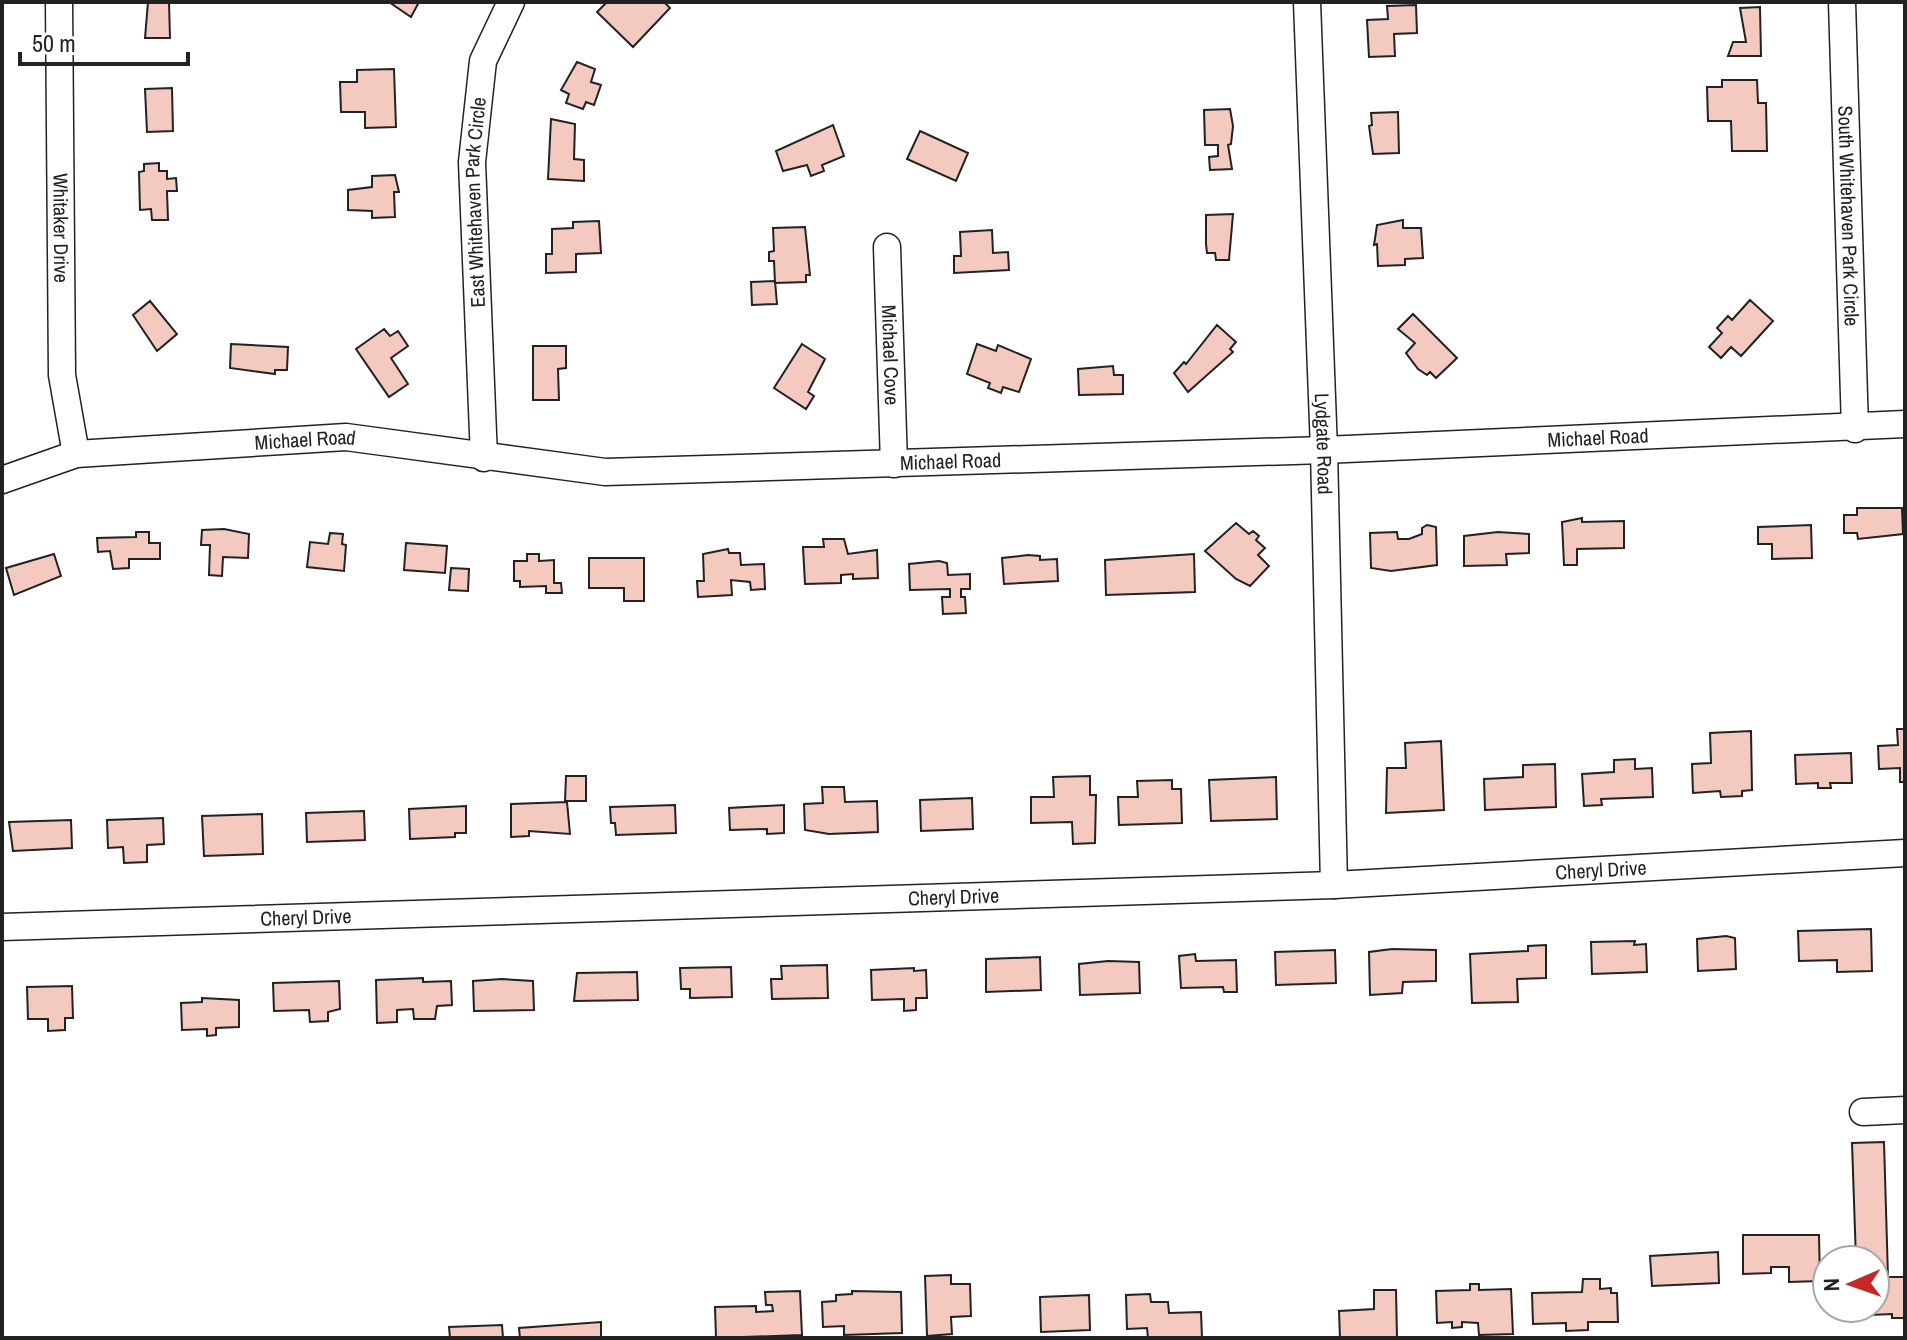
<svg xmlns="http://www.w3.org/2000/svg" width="1907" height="1340" viewBox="0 0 1907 1340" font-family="'Archivo Narrow',sans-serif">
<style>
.building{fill:#f3c9c0;stroke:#222;stroke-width:2}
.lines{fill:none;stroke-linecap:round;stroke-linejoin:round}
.minor-casing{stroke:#222;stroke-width:29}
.minor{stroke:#fff;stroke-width:26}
.labels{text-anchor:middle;stroke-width:6;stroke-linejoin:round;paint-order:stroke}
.street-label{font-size:20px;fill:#222;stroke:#fff}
</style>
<rect width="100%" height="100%" fill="#fff"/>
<path class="building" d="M148 2H169L170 38H145Z
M389 2H419L411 17Z
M607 2H664L670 8 633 47 597 12Z
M1416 5 1417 33 1394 34 1395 56 1369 57 1367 20 1388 19 1387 6Z
M1760 7 1761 56H1728L1733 42H1746L1740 8Z
M577 62 595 69 591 82 601 85 594 105 586 102 583 109 566 103 569 94 561 90Z
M394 69 396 127 365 128V112H341L340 82H357V70Z
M1722 80H1757L1758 103H1766L1767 151H1732L1731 121H1708L1707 87H1722Z
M172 88 173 131 147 132 145 89Z
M1230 109 1233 126 1231 144 1228 145 1232 169 1210 170 1209 157 1218 156V145H1205L1204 110Z
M1398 112 1399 153 1373 154 1369 126 1372 125 1371 113Z
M551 119 575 124 574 159 584 160V181L548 179Z
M833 125 844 156 822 165 824 171 811 176 807 165 783 171 776 151Z
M920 131 968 153 956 181 907 159Z
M159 163V171H167V179L176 178 177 191H167L168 220H152L151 209 140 210 139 172 144 171V164Z
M395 175 399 192H394L395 217 372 218V211L348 210V190L372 187V176Z
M1233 214 1229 260H1216L1215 253H1207L1206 244V215Z
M1403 220V228H1421L1423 258 1405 259V265L1378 266 1377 244 1374 245 1377 225Z
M599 221 601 253 576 254V272L546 273V254H552V229L573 228V222Z
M805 227 810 275H806V282L775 283 774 261H769V252L774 251 773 228Z
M992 230 993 253 1008 252 1009 270 954 273V256H961L960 232Z
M775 281 777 304 752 305 751 282Z
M1750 300 1773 321 1741 356 1731 347 1721 358 1709 347 1722 333 1717 328 1728 316 1732 320Z
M150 301 177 334 157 351 133 315Z
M1413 314 1457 358 1436 378 1430 372 1427 375 1418 369 1406 353 1415 343 1398 329Z
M1217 325 1236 342 1230 349 1233 352 1188 392 1174 373 1184 362 1186 364Z
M384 329 390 336 398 331 408 346 391 358 408 384 389 397 356 349Z
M231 344 288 347 287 370H275V374L230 368Z
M802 344 825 359 808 392 814 396 806 409 774 388Z
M977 344 996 351 998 345 1031 359 1019 392 1003 387 1001 393 988 388 990 383 967 374Z
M533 346H566V368L558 369 559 400H533Z
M1113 366 1114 375H1123V394L1079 395 1078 369Z
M1857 508H1902L1903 534 1858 539 1857 533H1844V515H1857Z
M1582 518V522L1624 521V548L1577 549V565H1564L1562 522Z
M1236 523 1249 534 1253 531 1259 536 1256 540 1265 548 1258 555 1269 566 1250 586 1236 579 1205 551Z
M1427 525 1436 527 1437 565 1391 571 1371 568 1370 533 1397 532 1398 539H1409L1422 534V528Z
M1811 525 1812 558 1772 559V544H1758V527Z
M224 529 249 534 248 558 223 557 222 576 209 575 210 545H201L202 530Z
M136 532H149V543H160V559H129V568L113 569 110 551 98 552 97 538 136 537Z
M1498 532 1529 534V553L1506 554 1507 565 1464 566V536Z
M330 533 343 534 342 544 346 545 344 571 307 567 310 542 328 544Z
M823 539H844L848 554 877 550 878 578 853 579V574L841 575V583L805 584 803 547H824Z
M406 543 447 546 445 573 404 570Z
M728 549 729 553H740L741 565 764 564 765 589 751 590 750 582 731 580 732 595 698 597 697 581H704L703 554Z
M54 554 61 576 14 595 6 568Z
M527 554H539V561L554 560V583H561L562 593H546V586L520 587V581H514V561H527Z
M1194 554 1195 592 1106 595 1105 560Z
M1028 555 1040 556V560L1057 559 1058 581 1004 584 1002 558Z
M589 558H644V601H624V588H589Z
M939 561 947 563 948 575 970 574V589H961V597H965L966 613 943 614 942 597H950V589L910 590 909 564Z
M451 568 469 569 468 591 449 590Z
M1897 729H1905V782H1900V768L1879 769 1878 746 1898 745Z
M1751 731 1752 790 1742 791V796L1721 797 1720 791 1693 793 1692 764 1711 763 1710 733Z
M1441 741 1444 810 1386 813 1387 768H1406L1405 743Z
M1851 753 1852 783H1830L1831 788H1818V783L1796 784 1795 755Z
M1635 759V769L1652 768 1653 797 1601 799 1602 805 1584 806 1582 774 1614 772V760Z
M1555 764 1556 807 1485 810 1484 779 1523 777V765Z
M566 776H586V801H565Z
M1090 776V795H1096L1095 843 1073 844 1072 822 1031 823V797H1054L1053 777Z
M1276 777 1277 819 1211 821 1209 780Z
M1172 780V789H1181L1182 823 1119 825 1118 797H1138L1137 781Z
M822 787H844L845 802 877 801 878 832 829 834 805 830 804 804 823 803Z
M972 798 973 829 921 831 920 800Z
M567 802 570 834 529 831V836L511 837V804Z
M675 805 676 833 616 835 615 823H611L610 807Z
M784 805V833L767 834V829L730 830 729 808Z
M466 806V833H455V837L410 839 409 809Z
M364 811 365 840 307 842 306 813Z
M262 814 263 854 204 856 202 816Z
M163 818 164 844 147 845V862L124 863 123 847 108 848 107 820Z
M71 820 72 848 13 851 9 822Z
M1871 929 1872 971 1837 972V960L1799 961 1798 931Z
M1726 936 1735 938 1736 969 1698 971 1697 939Z
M1635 941 1634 945 1646 944 1647 972 1592 974 1591 942Z
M1546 945V978L1517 979 1518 1002 1472 1003 1470 954 1528 951V946Z
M1392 949 1436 950V981L1403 982 1402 993 1370 995 1369 952Z
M1335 950 1336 983 1276 985 1275 952Z
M1195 954 1196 961 1236 960 1237 992H1224L1223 987 1181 988 1179 956Z
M1040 957 1041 990 986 992V959Z
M1108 961 1139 962 1140 993 1080 995 1079 964Z
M827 965 828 998 772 999 771 979H782L781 966Z
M731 967 732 997 690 998V989H681L680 968Z
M914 968V971L926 970 927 998H916V1010L904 1011V999L872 1000 871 970Z
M637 972 638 1000 574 1001 577 973Z
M423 978V982L451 981 452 1005 437 1006 435 1019H414L413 1009 397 1010V1022L377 1023 376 980Z
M502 979 533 981 534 1010 474 1011 473 981Z
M339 981 340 1009 328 1012V1021L310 1022 309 1010 274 1011 273 983Z
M72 986 73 1018H65V1030L48 1031V1019H28L27 987Z
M202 998 239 1000V1027L216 1028V1035L207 1036V1029L182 1030 181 1003 202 1002Z
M1884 1142 1888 1277H1905V1318H1892V1314L1848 1316V1308H1875V1260H1856L1852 1143Z
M1743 1235H1819L1820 1281 1789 1282V1267H1771V1273L1743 1274Z
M1718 1252 1719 1283 1652 1286 1650 1256Z
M951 1275V1284H970L971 1316 951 1317 952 1334 927 1336 925 1276Z
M1583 1279H1600V1289L1611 1288V1293H1617L1618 1322H1588V1330L1566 1331V1323L1533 1324 1532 1293 1582 1292Z
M1470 1284H1479V1290L1511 1289 1513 1334 1479 1335 1478 1323 1462 1322V1327L1452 1328V1322L1437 1323 1436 1291 1470 1290Z
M1374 1290H1396L1397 1338H1340L1339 1311 1374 1309Z
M800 1291 802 1335 716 1338 715 1307 756 1306V1312L773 1311 772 1305H766L765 1292Z
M852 1291 901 1292 902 1333 844 1335V1326L823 1327 822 1302 836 1301V1295L852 1294Z
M1150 1294 1151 1302H1168L1169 1313 1201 1312 1202 1338H1148L1147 1328 1127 1329 1126 1295Z
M1089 1295 1090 1330 1041 1332 1040 1297Z
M601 1322V1338H520L519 1328Z
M502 1325 503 1338H450L449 1327Z"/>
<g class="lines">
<defs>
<g id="minor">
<path id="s1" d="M59 2 62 375 76 454"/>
<path id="s2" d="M1307 2 1324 450 1334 885"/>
<path id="s3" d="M1842 2 1855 429"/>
<path id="s4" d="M887 247 894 464"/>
<path id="s5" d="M484 458 472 162 483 61 511 2"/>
<path id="s6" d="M2 480 76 454 346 437 605 472 1324 450 1905 424"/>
<path id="s7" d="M2 927 1334 885 1905 853"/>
<path d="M1863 1112 1905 1110"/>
</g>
</defs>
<use href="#minor" class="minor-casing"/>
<use href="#minor" class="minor"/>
</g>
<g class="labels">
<g class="street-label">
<text dy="7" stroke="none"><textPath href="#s5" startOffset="256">East Whitehaven Park Circle</textPath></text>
<text dy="7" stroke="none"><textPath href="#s3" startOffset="214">South Whitehaven Park Circle</textPath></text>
<text dy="7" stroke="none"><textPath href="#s1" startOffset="226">Whitaker Drive</textPath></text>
<text dy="7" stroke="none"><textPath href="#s4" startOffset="108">Michael Cove</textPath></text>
<text dy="7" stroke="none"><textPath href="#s6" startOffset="1604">Michael Road</textPath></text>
<text dy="7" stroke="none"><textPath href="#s6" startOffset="308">Michael Road</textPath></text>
<text dy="7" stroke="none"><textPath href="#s2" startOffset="442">Lydgate Road</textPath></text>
<text dy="7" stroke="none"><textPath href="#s6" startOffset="956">Michael Road</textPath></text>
<text dy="7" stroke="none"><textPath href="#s7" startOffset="1600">Cheryl Drive</textPath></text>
<text dy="7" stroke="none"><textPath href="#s7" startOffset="952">Cheryl Drive</textPath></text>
<text dy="7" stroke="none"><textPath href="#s7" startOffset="304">Cheryl Drive</textPath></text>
</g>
</g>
<rect width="1907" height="1340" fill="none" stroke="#222222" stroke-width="8"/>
<g transform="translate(1851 1284) rotate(268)"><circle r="38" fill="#ffffff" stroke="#a7a7a7" stroke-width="2"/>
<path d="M0-6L14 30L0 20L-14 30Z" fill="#c62828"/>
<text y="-12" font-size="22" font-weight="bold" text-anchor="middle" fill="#222222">N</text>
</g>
<path d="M20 52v12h168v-12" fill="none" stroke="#222222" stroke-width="4"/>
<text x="32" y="52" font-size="24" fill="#222222" stroke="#ffffff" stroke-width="6" paint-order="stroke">50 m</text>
</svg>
